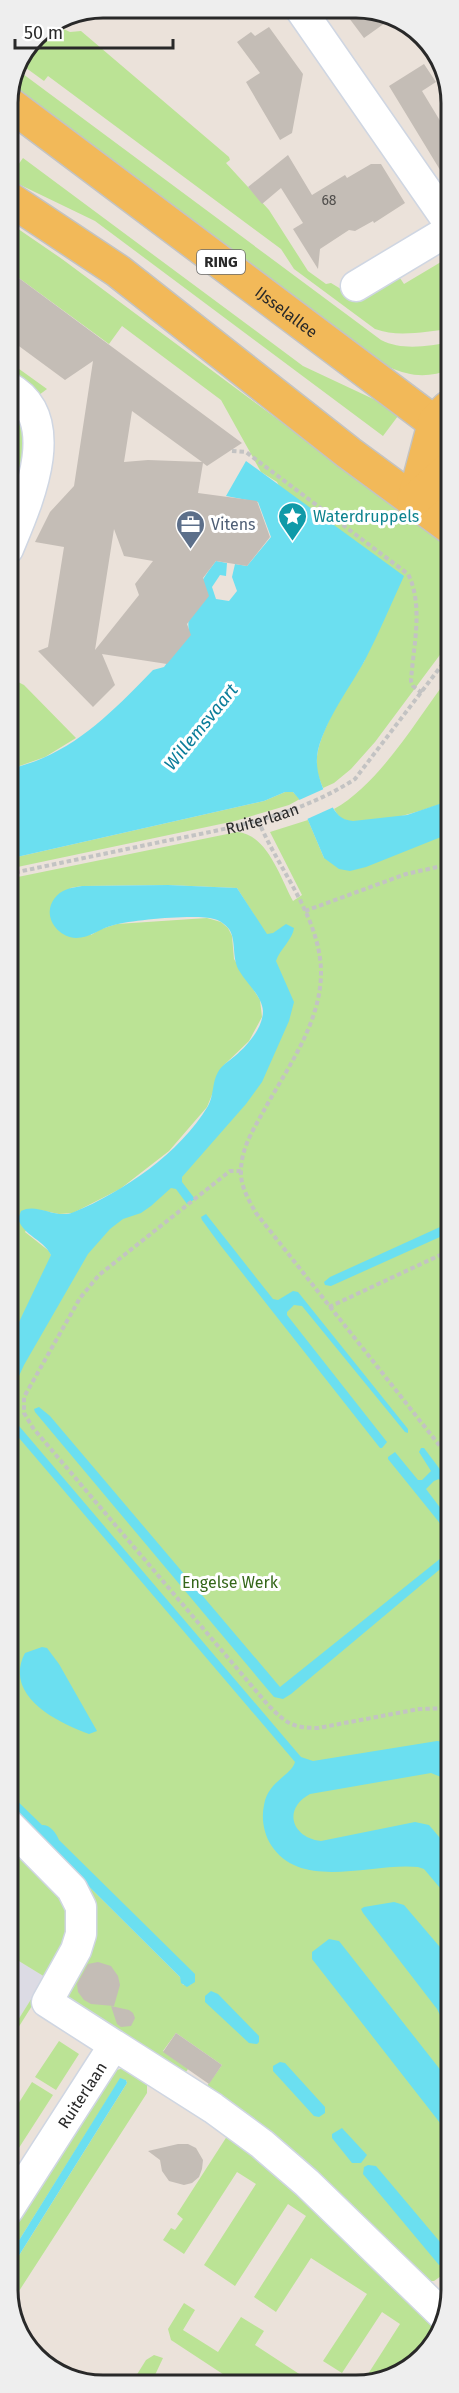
<svg xmlns="http://www.w3.org/2000/svg" width="459" height="2393" viewBox="0 0 459 2393" font-family="'Fira Sans',sans-serif">
<style>
.industrial{fill:#dcdbe4}
.green{fill:#bbe395}
.water{fill:#6bdff0}
.pier{fill:#ebe2da}
.building{fill:#c4bdb6;fill-rule:evenodd}
.lines{fill:none;stroke-linecap:round;stroke-linejoin:round}
.minor-casing{stroke:#cfd6e2;stroke-width:33}
.major-casing{stroke:#c3c3c3;stroke-width:36}
.path{stroke:#c3c3c3;stroke-width:4;stroke-dasharray:4.5 3;stroke-linecap:butt}
.minor{stroke:#fff;stroke-width:30}
.major{stroke:#f2b959;stroke-width:33}
.labels{text-anchor:middle;stroke-width:6;stroke-linejoin:round;paint-order:stroke}
.number-label{font-size:14px;fill:#504e4c}
.shield{fill:#fff;stroke:#696969;stroke-width:1.5}
.shield-label{font-size:15px;font-weight:bold;fill:#292929}
.street-label{font-size:16px;fill:#292929;stroke:#fff}
.culture-label{font-size:16px;fill:#0d838f;stroke:#fff;text-anchor:start}
.service-label{font-size:16px;fill:#4e5e75;stroke:#fff;text-anchor:start}
.park-label{font-size:16px;fill:#346619;stroke:#fff}
.water-label{font-size:18px;font-style:italic;fill:#0b7d9a;stroke:#fff}
.rim{fill:none;stroke:#292929;stroke-width:3}
</style>
<rect width="100%" height="100%" fill="#ebe2da"/>
<path class="industrial" d="M13 1957 45 1977 8 2036V1965Z"/>
<path class="green" d="M57 26 70 32 81 31 229 157 230 160 226 163 269 210 308 271 326 284 331 283 354 297 396 272 404 284 451 256V282L448 292 451 297V329C426 331 399 338 375 329L294 269 281 249 48 76 44 81 22 65 36 35Z
M19 71 381 340C403 351 428 346 451 342V369C429 378 411 377 389 367L201 236 12 86Z
M23 158 303 366 401 412 383 436 95 221 8 179Z
M8 222 62 259 451 548V640L375 742 351 769 334 783 323 788C321 783 318 776 317 770 312 738 348 687 365 660L277 482 261 472 221 400 122 326 109 344 8 270Z
M8 361 47 389 35 398 8 376Z
M8 397 29 428 8 526Z
M451 674V800C429 809 365 830 343 819 338 817 337 813 334 809 380 784 419 716 451 674Z
M8 677 24 685 76 738 45 757 8 770Z
M285 792H293L300 799 289 805 235 821 8 869V859L264 801Z
M451 819V2269L434 2281H424L204 2090 222 2065 176 2033 163 2051 188 2069 184 2075 66 1997 88 1939 8 1818V1806L180 1977 183 1985H191L8 1799V1366L75 1242 148 1188 273 1031 259 923 237 888 168 885 82 886 70 888 91 935 101 929 117 924 207 918 221 922 228 928 232 936 234 959 260 1000 262 1017 249 1041 224 1065 207 1107 169 1151 120 1189 73 1213 59 1214 40 1210 25 1232 49 1251 51 1255 50 1262 8 1345V879L237 832C267 834 280 877 293 901L302 895 270 832 308 820 324 858Z
M8 1833 64 1893 69 1947 8 2044V2036L45 1977 14 1958 8 1965Z
M59 2041 79 2054 56 2090 35 2077Z
M120 2069H128L147 2082V2093L10 2305 8 2273 127 2083 126 2080 120 2079 8 2258V2225L109 2073Z
M32 2082 53 2095 15 2154 8 2149V2120Z
M231 2130 439 2323 423 2358 368 2385H361L400 2324 382 2312 342 2373 323 2361 367 2294 311 2258 276 2312 254 2297 306 2216 288 2204 235 2286 204 2265 256 2184 237 2172 184 2254 163 2240 171 2228 175 2230 183 2219 177 2214Z
M184 2303 195 2310 183 2330 218 2352 241 2317 264 2331 255 2345 316 2385 238 2384 171 2340 168 2329Z
M154 2355 163 2358 155 2375 170 2384H131L146 2360Z"/>
<path class="water" d="M246 461 404 576C391 604 379 633 365 660 349 689 327 717 318 750 314 768 321 786 330 803 336 813 340 820 353 821L407 815 451 800V833L366 867 350 871 339 869 324 858 299 799 293 792H285L264 801 8 859V770C20 766 32 763 43 758 87 739 121 703 153 670L164 667 189 633C185 607 200 581 216 561L227 563 226 576 220 575 212 587 216 599 229 601 237 591 232 577 235 564 247 566 271 537 258 502 226 496Z
M168 885 237 888 267 934 273 933 286 924 294 928C293 939 280 949 276 961L294 1002 289 1021 262 1082 246 1104 182 1177V1182L195 1199 187 1204 176 1189 171 1188 151 1206 141 1213 123 1219 110 1229 88 1254 24 1365 8 1400V1345L51 1255C43 1239 24 1236 18 1219L21 1211C37 1202 56 1220 74 1212 123 1192 180 1153 208 1106 214 1095 212 1082 218 1072 222 1065 229 1061 235 1056 247 1046 263 1028 263 1011 262 996 247 984 240 972 231 959 237 941 229 929 225 924 219 920 214 919 196 914 133 920 114 925 100 928 90 938 76 938 57 937 42 916 54 899 61 889 71 888 82 886Z
M206 1214 273 1299 278 1300 293 1291 298 1292 408 1429V1433L405 1432 302 1306 294 1305 287 1312V1315L387 1442 382 1448H380L221 1246 202 1220 201 1217Z
M451 1222V1232L331 1286 325 1285 324 1282 330 1277Z
M39 1407 50 1416 280 1687 451 1550V1560L291 1694 283 1699 274 1697 35 1412 34 1409Z
M8 1413 301 1757 313 1761 437 1741 451 1743V1785L446 1779 431 1773 310 1794C282 1809 292 1838 321 1841L415 1822 429 1825 451 1851V1901L424 1869 418 1867C373 1862 301 1892 271 1845 264 1834 261 1819 264 1805 268 1781 291 1776 295 1762L8 1425Z
M421 1448H424L451 1484V1495L439 1479 434 1481 426 1489 451 1522V1537L388 1459V1457L395 1452 418 1480H422L431 1471 419 1452Z
M42 1647 47 1648 59 1664 97 1731 89 1734C56 1722 3 1695 25 1653Z
M8 1792 42 1825C51 1825 56 1833 59 1840L195 1974V1982L187 1987 181 1983 180 1977 8 1806Z
M394 1902 404 1905 451 1960V2037L437 2009 363 1913 361 1909 364 1907Z
M329 1939 339 1941 446 2077 451 2080V2137L312 1959V1952Z
M211 1991 218 1994 259 2036V2042L257 2044 249 2043 205 2002V1996Z
M280 2062 285 2063 325 2107V2113L319 2117 314 2116 273 2071V2066Z
M120 2078 126 2080 127 2083 8 2273V2258Z
M342 2128 367 2155 361 2163H352L332 2138V2134Z
M368 2165 376 2166 451 2255 448 2265H439L363 2174 364 2167Z"/>
<path class="pier" d="M326 788 336 806 305 820 297 801Z"/>
<path class="building" d="M343 10 381 11 392 18 364 38Z
M269 27 303 74 292 133 280 140 246 82 260 73 237 42 251 32 255 36Z
M424 64 436 82 422 91 442 124 451 119V188L389 86Z
M288 155 312 195 345 175 347 178 371 164H381L405 203 374 223 373 221 355 231 349 230 320 249 318 269 293 229 303 223 281 188 262 204 248 187Z
M8 270 242 443 207 466 203 463 198 493 257 501 270 537 247 566 216 561 203 578 209 596 187 624 191 635 167 664 102 654 115 685 93 707 38 651 48 647 64 547 35 542 50 512 74 486 93 361 65 380 8 338ZM132 411 202 462 148 460 124 462ZM114 529 124 556 153 561 135 584 139 595 95 650Z
M98 1962 111 1966 118 1976 120 1985 114 2006 91 2004 84 2000 78 1992 77 1984 88 1964Z
M111 2006 129 2010 133 2013 135 2018 131 2026 121 2027 117 2024Z
M176 2033 222 2065 209 2084 163 2052Z
M178 2144H188L196 2148 203 2160 202 2169 199 2177 192 2183 184 2185 169 2181 162 2171 160 2160 148 2151Z"/>
<g class="lines">
<defs>
<path id="minor" d="M301 10 451 226
M356 286 451 229
M8 387C66 419 27 503 8 549
M8 1824 72 1889 81 1907V1934L76 1950 47 2002 114 2045 8 2210
M114 2045 213 2108 262 2144 307 2183 443 2315"/>
<g id="major">
<path id="s2" d="M8 103 451 435"/>
<path d="M8 198 118 271 349 453 451 528"/>
<path d="M414 500 435 421 448 408"/>
<path d="M414 500 451 467"/>
</g>
</defs>
<use href="#minor" class="minor-casing"/>
<use href="#major" class="major-casing"/>
<g class="path">
<path d="M232 451 246 452 408 574C424 605 413 648 411 681L413 686 422 693"/>
<path d="M258 820C278 869 319 915 321 970 322 1022 287 1068 263 1112 253 1130 241 1149 241 1171 240 1185 249 1201 256 1213L451 1460"/>
<path id="s1" d="M8 874C60 863 113 852 165 841 231 828 298 816 355 779L451 653"/>
<path d="M305 911 406 874 451 864"/>
<path d="M241 1171H230L99 1275 80 1298 24 1397V1413L33 1428 268 1705C286 1723 292 1728 318 1728L419 1709 451 1708"/>
<path d="M329 1307 451 1250"/>
</g>
<use href="#minor" class="minor"/>
<use href="#major" class="major"/>
</g>
<defs>
<symbol id="sight-pin" viewBox="-11 -11 22 30"><path d="M0 17L-7.5 6A9.5 9.5 0 1 1 7.5 6Z" fill="#0f9aa8" stroke="#fff"/><path d="M0-6L1.8-2.2L6-1.7L2.9 1.2L3.7 5.4L0 3.3L-3.7 5.4L-2.9 1.2L-6-1.7L-1.8-2.2Z" fill="#fff"/></symbol>
<symbol id="office-pin" viewBox="-11 -11 22 30"><path d="M0 17L-7.5 6A9.5 9.5 0 1 1 7.5 6Z" fill="#5c6f8a" stroke="#fff"/><path d="M-6-3h4V-5.5h4V-3h4V5H-6ZM-1-4.5V-3h2v-1.5ZM-6 0V1H6V0Z" fill="#fff"/></symbol>
</defs>
<g fill-rule="evenodd">
<use href="#sight-pin" x="276" y="500" width="33" height="45"/>
<use href="#office-pin" x="174" y="508" width="33" height="45"/>
</g>
<g class="labels">
<g class="number-label">
<text x="329" y="205">68</text>
</g>
<rect class="shield" x="197" y="250" width="48" height="24" rx="4.5"/>
<g class="shield-label">
<text x="221" y="267">RING</text>
</g>
<g class="street-label">
<text dy="6" stroke="none"><textPath href="#s2" startOffset="348">IJsselallee</textPath></text>
<text dy="6" stroke="none"><textPath href="#s1" startOffset="260">Ruiterlaan</textPath></text>
<text transform="translate(82 2095) rotate(-57)" y="6">Ruiterlaan</text>
</g>
<g class="culture-label">
<text x="313" y="522">Waterdruppels</text>
</g>
<g class="service-label">
<text x="211" y="530">Vitens</text>
</g>
<g class="park-label">
<text x="230" y="1588">Engelse Werk</text>
</g>
<g class="water-label">
<text transform="translate(201 727) rotate(-51)" y="6">Willemsvaart</text>
</g>
</g>
<path d="M0 0H459V2393H0ZM103 18H356A85 85 0 0 1 441 103V2290A85 85 0 0 1 356 2375H103A85 85 0 0 1 18 2290V103A85 85 0 0 1 103 18Z" fill="#eee" fill-rule="evenodd"/>
<path class="rim" d="M103 18H356A85 85 0 0 1 441 103V2290A85 85 0 0 1 356 2375H103A85 85 0 0 1 18 2290V103A85 85 0 0 1 103 18Z"/>
<path d="M15 39v9h158v-9" fill="none" stroke="#292929" stroke-width="3"/>
<text x="24" y="39" font-size="18" fill="#292929" stroke="#ffffff" stroke-width="4.5" paint-order="stroke">50 m</text>
</svg>
